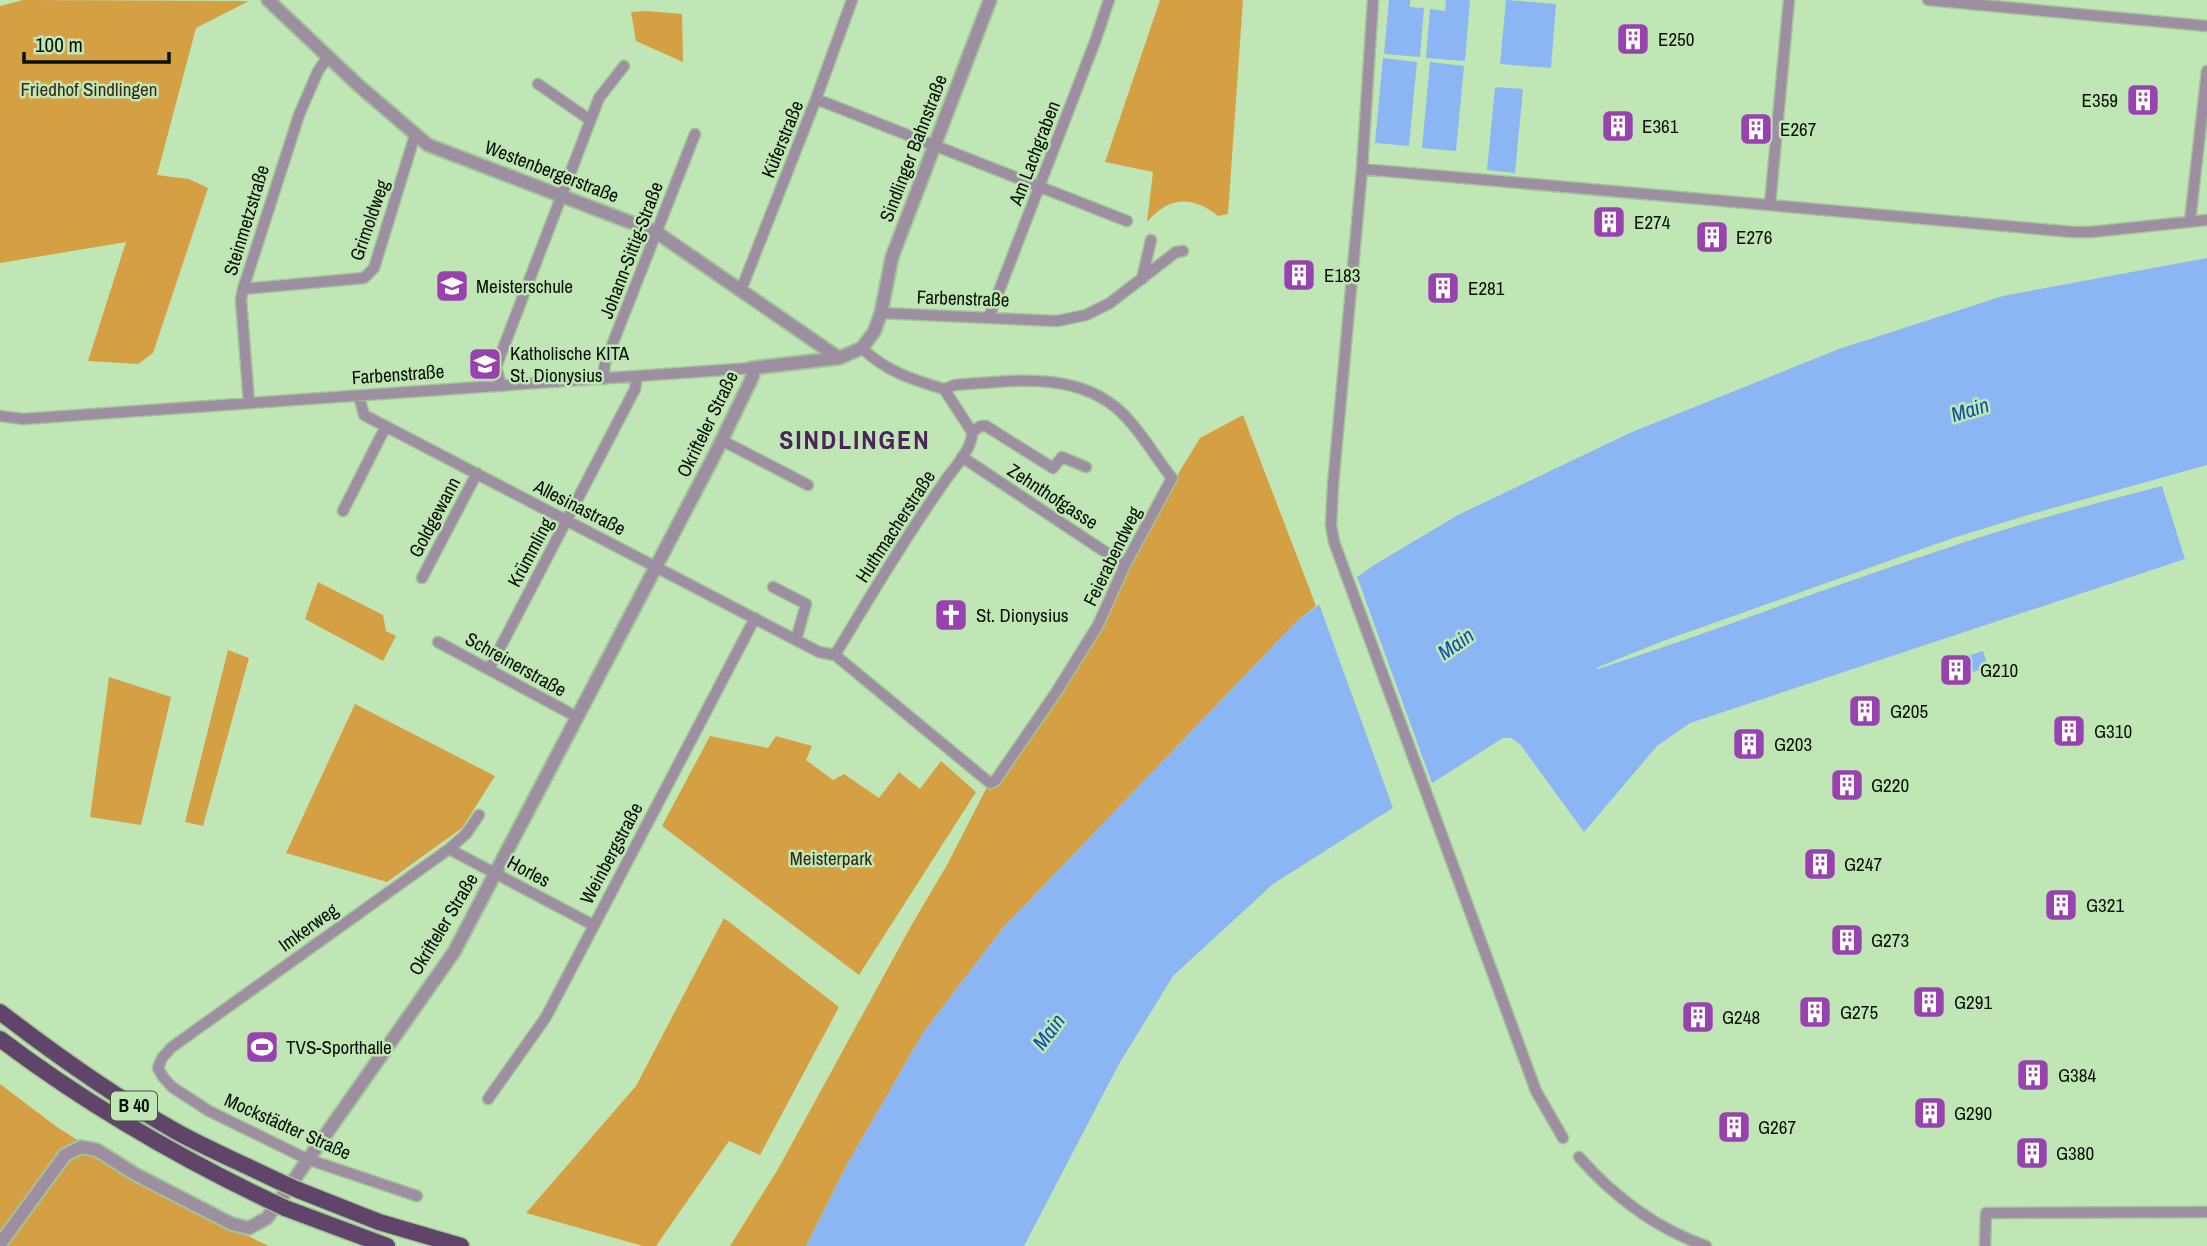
<svg xmlns="http://www.w3.org/2000/svg" width="2207" height="1246" viewBox="0 0 2207 1246" font-family="'Archivo Narrow',sans-serif">
<style>
.green{fill:#d5a044}
.water{fill:#8cb5f4}
.pier{fill:#c1e6b6}
.lines{fill:none;stroke-linecap:round;stroke-linejoin:round}
.minor-casing{stroke:#a3c499;stroke-width:13}
.tertiary-casing{stroke:#a3c499;stroke-width:16}
.trunk-casing{stroke:#a3c499;stroke-width:19}
.minor{stroke:#9d8ea2;stroke-width:10}
.tertiary{stroke:#9d8ea2;stroke-width:12}
.trunk{stroke:#61446a;stroke-width:16}
.trunk-bridge-casing{stroke:#a3c499;stroke-width:19;stroke-linecap:butt}
.trunk-bridge{stroke:#61446a;stroke-width:16}
.labels{text-anchor:middle;stroke-width:5;stroke-linejoin:round;paint-order:stroke}
.shield{fill:#c1e6b6;stroke:#3e5239;stroke-width:2}
.shield-label{font-size:18px;font-weight:bold;fill:#061203}
.poi-label{font-size:19px;fill:#061203;stroke:#c1e6b6;text-anchor:start}
.park-label{font-size:19px;fill:#362914;stroke:#c1e6b6}
.street-label{font-size:19px;fill:#061203;stroke:#c1e6b6}
.water-label{font-size:21px;font-style:italic;fill:#0b4fa9;stroke:#c1e6b6}
.district-label{font-size:26px;font-weight:bold;letter-spacing:2px;fill:#4d2459;stroke:#c1e6b6}
</style>
<rect width="100%" height="100%" fill="#c1e6b6"/>
<path class="green" d="M23 0 249 1 196 28 157 175 189 179 208 188 153 353 138 364 88 361 126 242 0 263V6Z
M1160 0H1243L1228 214 1218 216C1191 195 1169 197 1147 222L1153 172 1105 162Z
M646 11 682 14 683 62 636 41 631 12Z
M1243 415 1316 606 1298 620 1003 928 923 1033 848 1163 806 1246H730L778 1169 911 926 947 865 988 785 1027 742 1175 479 1200 438Z
M318 582 383 615 386 631 396 636 383 661 305 619Z
M228 650 249 658 203 826 185 822Z
M109 677 171 697 141 825 90 817Z
M355 704 495 776 462 828 387 882 286 853Z
M710 736 768 748 776 736 812 746 806 760 833 780 844 774 879 798 899 772 920 789 941 761 976 792 859 975 662 826Z
M724 918 839 1007 760 1155 729 1141 656 1246H643L526 1213 636 1086Z
M0 1084 57 1127 172 1200 269 1246H0Z"/>
<path class="water" d="M1389 0H1410V7L1424 8 1420 57 1384 54Z
M1446 0H1470L1465 61 1426 58 1430 9 1445 11Z
M1506 0 1556 4 1551 68 1500 64Z
M1383 58 1417 62 1409 146 1375 143Z
M1430 62 1464 66 1456 151 1422 148Z
M1495 87 1523 89 1515 173 1487 170Z
M2207 258V465L2028 515 1953 538 1663 641 1596 668 1598 669C1717 630 1834 585 1953 546 2022 523 2092 504 2162 486L2185 559 1690 723 1657 746 1584 832 1520 744 1511 738H1503L1273 884 1173 976 1119 1064 1024 1246H806L848 1163 923 1033 1003 928 1298 620 1374 565 1458 515 1632 432 1839 349 2003 296Z
M1983 651 1988 667 1955 678 1950 662Z"/>
<path class="pier" d="M1356 574 1433 786 1394 811 1318 601Z"/>
<g class="lines">
<defs>
<path id="minor" d="M1373 0 1362 169 1333 485 1331 525 1334 542 1536 1091 1563 1138
M1928 0 2207 26
M538 84 590 120
M816 99 1127 221
M1362 169 2073 232H2091L2207 220
M1770 204 1789 0
M2190 221 2207 71
M1142 279 1151 240
M243 289 364 278 374 268 415 135
M741 290 816 99 852 0
M881 313 1057 321 1086 315 1110 303 1176 252 1183 251
M989 317 1096 39 1109 0
M603 379 605 363 695 134
M501 386 496 367 599 98 624 66
M359 396 364 415 819 652 835 655 990 783 995 781 1057 691 1098 625 1125 565 1172 478C1155 457 1141 431 1122 413 1078 370 1011 381 955 385L944 389
M249 403 241 300 243 289 299 115 318 71 328 57
M0 416 23 419 752 368
M972 432 981 426H986L1053 468 1062 457 1086 467
M721 440 808 485
M962 457 1125 565
M343 511 386 426
M422 578 477 473
M773 587 806 604 796 640
M438 642 577 717
M835 655C871 595 907 535 947 478 956 466 973 447 972 432L944 389C913 380 885 371 862 348
M489 669 635 389 637 376
M449 849 593 925
M488 1099 546 1017 755 618
M1579 1157C1615 1198 1655 1228 1706 1246
M417 1196 307 1159 209 1111 172 1087 163 1077 158 1068 162 1058 172 1047 449 849 466 834 479 815
M1985 1246 1986 1213 2207 1212"/>
<path id="tertiary" d="M268 0 358 85 428 145 656 232 839 358
M0 1244 65 1155 81 1147 97 1150 135 1174 232 1224 249 1228 267 1218 454 952 714 456 750 382 753 375 752 368 839 358 862 348 874 332 881 313 892 257 990 0"/>
<path id="trunk" d="M0 1012C57 1056 115 1097 177 1132 210 1150 245 1165 278 1181
M0 1039C85 1103 170 1153 266 1199
M298 1190 379 1222 461 1246
M285 1208 387 1246"/>
</defs>
<use href="#minor" class="minor-casing"/>
<use href="#tertiary" class="tertiary-casing"/>
<use href="#trunk" class="trunk-casing"/>
<use href="#minor" class="minor"/>
<use href="#tertiary" class="tertiary"/>
<use href="#trunk" class="trunk"/>
<defs>
<path id="trunk-bridge" d="M278 1181 298 1190
M266 1199 285 1208"/>
</defs>
<use href="#trunk-bridge" class="trunk-bridge-casing"/>
<use href="#trunk-bridge" class="trunk-bridge"/>
</g>
<defs>
<symbol id="building-square" viewBox="-11 -11 22 22"><rect x="-9" y="-9" width="18" height="18" rx="4" fill="#9842b0" stroke="#c1e6b6"/><path d="M-4-6H4V6H1V3H-1V6H-4ZM-2.5-4.3h1.7v1.8h-1.7ZM.8-4.3h1.7v1.8H.8ZM-2.5-1h1.7V.8h-1.7ZM.8-1h1.7V.8H.8Z" fill="#fff"/></symbol>
<symbol id="school-square" viewBox="-11 -11 22 22"><rect x="-9" y="-9" width="18" height="18" rx="4" fill="#9842b0" stroke="#c1e6b6"/><path d="M0-5L7-2L0 1L-7-2ZM-4 1L0 2.5L4 1V4Q0 6-4 4Z" fill="#fff"/></symbol>
<symbol id="church-square" viewBox="-11 -11 22 22"><rect x="-9" y="-9" width="18" height="18" rx="4" fill="#9842b0" stroke="#c1e6b6"/><path d="M-1.2-6h2.4v3.5h3.3v2.4h-3.3V6h-2.4V-.1h-3.3v-2.4h3.3Z" fill="#fff"/></symbol>
<symbol id="stadium-square" viewBox="-11 -11 22 22"><rect x="-9" y="-9" width="18" height="18" rx="4" fill="#9842b0" stroke="#c1e6b6"/><path d="M0-5a6.5 5 0 1 0 0 10a6.5 5 0 1 0 0-10ZM-3.5-1.8h7v3.6h-7Z" fill="#fff"/></symbol>
</defs>
<g fill-rule="evenodd">
<use href="#building-square" x="1614" y="20" width="38" height="38"/>
<use href="#building-square" x="2124" y="81" width="38" height="38"/>
<use href="#building-square" x="1599" y="107" width="38" height="38"/>
<use href="#building-square" x="1737" y="110" width="38" height="38"/>
<use href="#building-square" x="1590" y="203" width="38" height="38"/>
<use href="#building-square" x="1693" y="218" width="38" height="38"/>
<use href="#building-square" x="1280" y="256" width="38" height="38"/>
<use href="#school-square" x="433" y="267" width="38" height="38"/>
<use href="#building-square" x="1424" y="269" width="38" height="38"/>
<use href="#school-square" x="466" y="345" width="38" height="38"/>
<use href="#church-square" x="932" y="596" width="38" height="38"/>
<use href="#building-square" x="1937" y="651" width="38" height="38"/>
<use href="#building-square" x="1846" y="692" width="38" height="38"/>
<use href="#building-square" x="2050" y="712" width="38" height="38"/>
<use href="#building-square" x="1730" y="725" width="38" height="38"/>
<use href="#building-square" x="1828" y="766" width="38" height="38"/>
<use href="#building-square" x="1801" y="845" width="38" height="38"/>
<use href="#building-square" x="2042" y="886" width="38" height="38"/>
<use href="#building-square" x="1828" y="921" width="38" height="38"/>
<use href="#building-square" x="1910" y="983" width="38" height="38"/>
<use href="#building-square" x="1796" y="993" width="38" height="38"/>
<use href="#building-square" x="1679" y="998" width="38" height="38"/>
<use href="#stadium-square" x="243" y="1028" width="38" height="38"/>
<use href="#building-square" x="2014" y="1056" width="38" height="38"/>
<use href="#building-square" x="1911" y="1094" width="38" height="38"/>
<use href="#building-square" x="1715" y="1108" width="38" height="38"/>
<use href="#building-square" x="2013" y="1134" width="38" height="38"/>
</g>
<g class="labels">
<rect class="shield" x="111" y="1091.5" width="46" height="29" rx="5"/>
<g class="shield-label">
<text x="134" y="1112">B 40</text>
</g>
<g class="poi-label">
<text x="1658" y="46">E250</text>
<text x="2118" y="107" text-anchor="end">E359</text>
<text x="1642" y="133">E361</text>
<text x="1780" y="136">E267</text>
<text x="1634" y="229">E274</text>
<text x="1736" y="244">E276</text>
<text x="1324" y="282">E183</text>
<text x="476" y="293">Meisterschule</text>
<text x="1468" y="295">E281</text>
<text x="510" y="360">Katholische KITA<tspan x="510" dy="22">St. Dionysius</tspan></text>
<text x="976" y="622">St. Dionysius</text>
<text x="1980" y="677">G210</text>
<text x="1890" y="718">G205</text>
<text x="2094" y="738">G310</text>
<text x="1774" y="751">G203</text>
<text x="1871" y="792">G220</text>
<text x="1844" y="871">G247</text>
<text x="2086" y="912">G321</text>
<text x="1871" y="947">G273</text>
<text x="1954" y="1009">G291</text>
<text x="1840" y="1019">G275</text>
<text x="1722" y="1024">G248</text>
<text x="286" y="1054">TVS-Sporthalle</text>
<text x="2058" y="1082">G384</text>
<text x="1954" y="1120">G290</text>
<text x="1758" y="1134">G267</text>
<text x="2056" y="1160">G380</text>
</g>
<g class="park-label">
<text x="89" y="96">Friedhof Sindlingen</text>
<text x="831" y="865">Meisterpark</text>
</g>
<g class="street-label">
<text transform="translate(782 139) rotate(-68)" y="7">Küferstraße</text>
<text transform="translate(913 148) rotate(-69)" y="7">Sindlinger Bahnstraße</text>
<text transform="translate(1034 153) rotate(-69)" y="7">Am Lachgraben</text>
<text transform="translate(552 171) rotate(21)" y="7">Westenbergerstraße</text>
<text transform="translate(246 220) rotate(-73)" y="7">Steinmetzstraße</text>
<text transform="translate(369 220) rotate(-71)" y="7">Grimoldweg</text>
<text transform="translate(631 250) rotate(-69)" y="7">Johann-Sittig-Straße</text>
<text transform="translate(963 298) rotate(2)" y="7">Farbenstraße</text>
<text transform="translate(398 374) rotate(-4)" y="7">Farbenstraße</text>
<text transform="translate(707 424) rotate(-64)" y="7">Okrifteler Straße</text>
<text transform="translate(1053 496) rotate(33)" y="7">Zehnthofgasse</text>
<text transform="translate(580 507) rotate(27)" y="7">Allesinastraße</text>
<text transform="translate(434 517) rotate(-62)" y="7">Goldgewann</text>
<text transform="translate(895 526) rotate(-57)" y="7">Huthmacherstraße</text>
<text transform="translate(530 552) rotate(-62)" y="7">Krümmling</text>
<text transform="translate(1112 556) rotate(-64)" y="7">Feierabendweg</text>
<text transform="translate(516 664) rotate(29)" y="7">Schreinerstraße</text>
<text transform="translate(611 853) rotate(-62)" y="7">Weinbergstraße</text>
<text transform="translate(529 871) rotate(28)" y="7">Horles</text>
<text transform="translate(443 924) rotate(-59)" y="7">Okrifteler Straße</text>
<text transform="translate(308 927) rotate(-36)" y="7">Imkerweg</text>
<text transform="translate(288 1126) rotate(24)" y="7">Mockstädter Straße</text>
</g>
<g class="water-label">
<text transform="translate(1970 410) rotate(-17)" y="7">Main</text>
<text transform="translate(1456 644) rotate(-35)" y="7">Main</text>
<text transform="translate(1049 1032) rotate(-53)" y="7">Main</text>
</g>
<g class="district-label">
<text x="855" y="449">SINDLINGEN</text>
</g>
</g>
<path d="M24 52v10h145v-10" fill="none" stroke="#061203" stroke-width="3.5"/>
<text x="35" y="52" font-size="21" fill="#061203" stroke="#c1e6b6" stroke-width="5" paint-order="stroke">100 m</text>
</svg>
